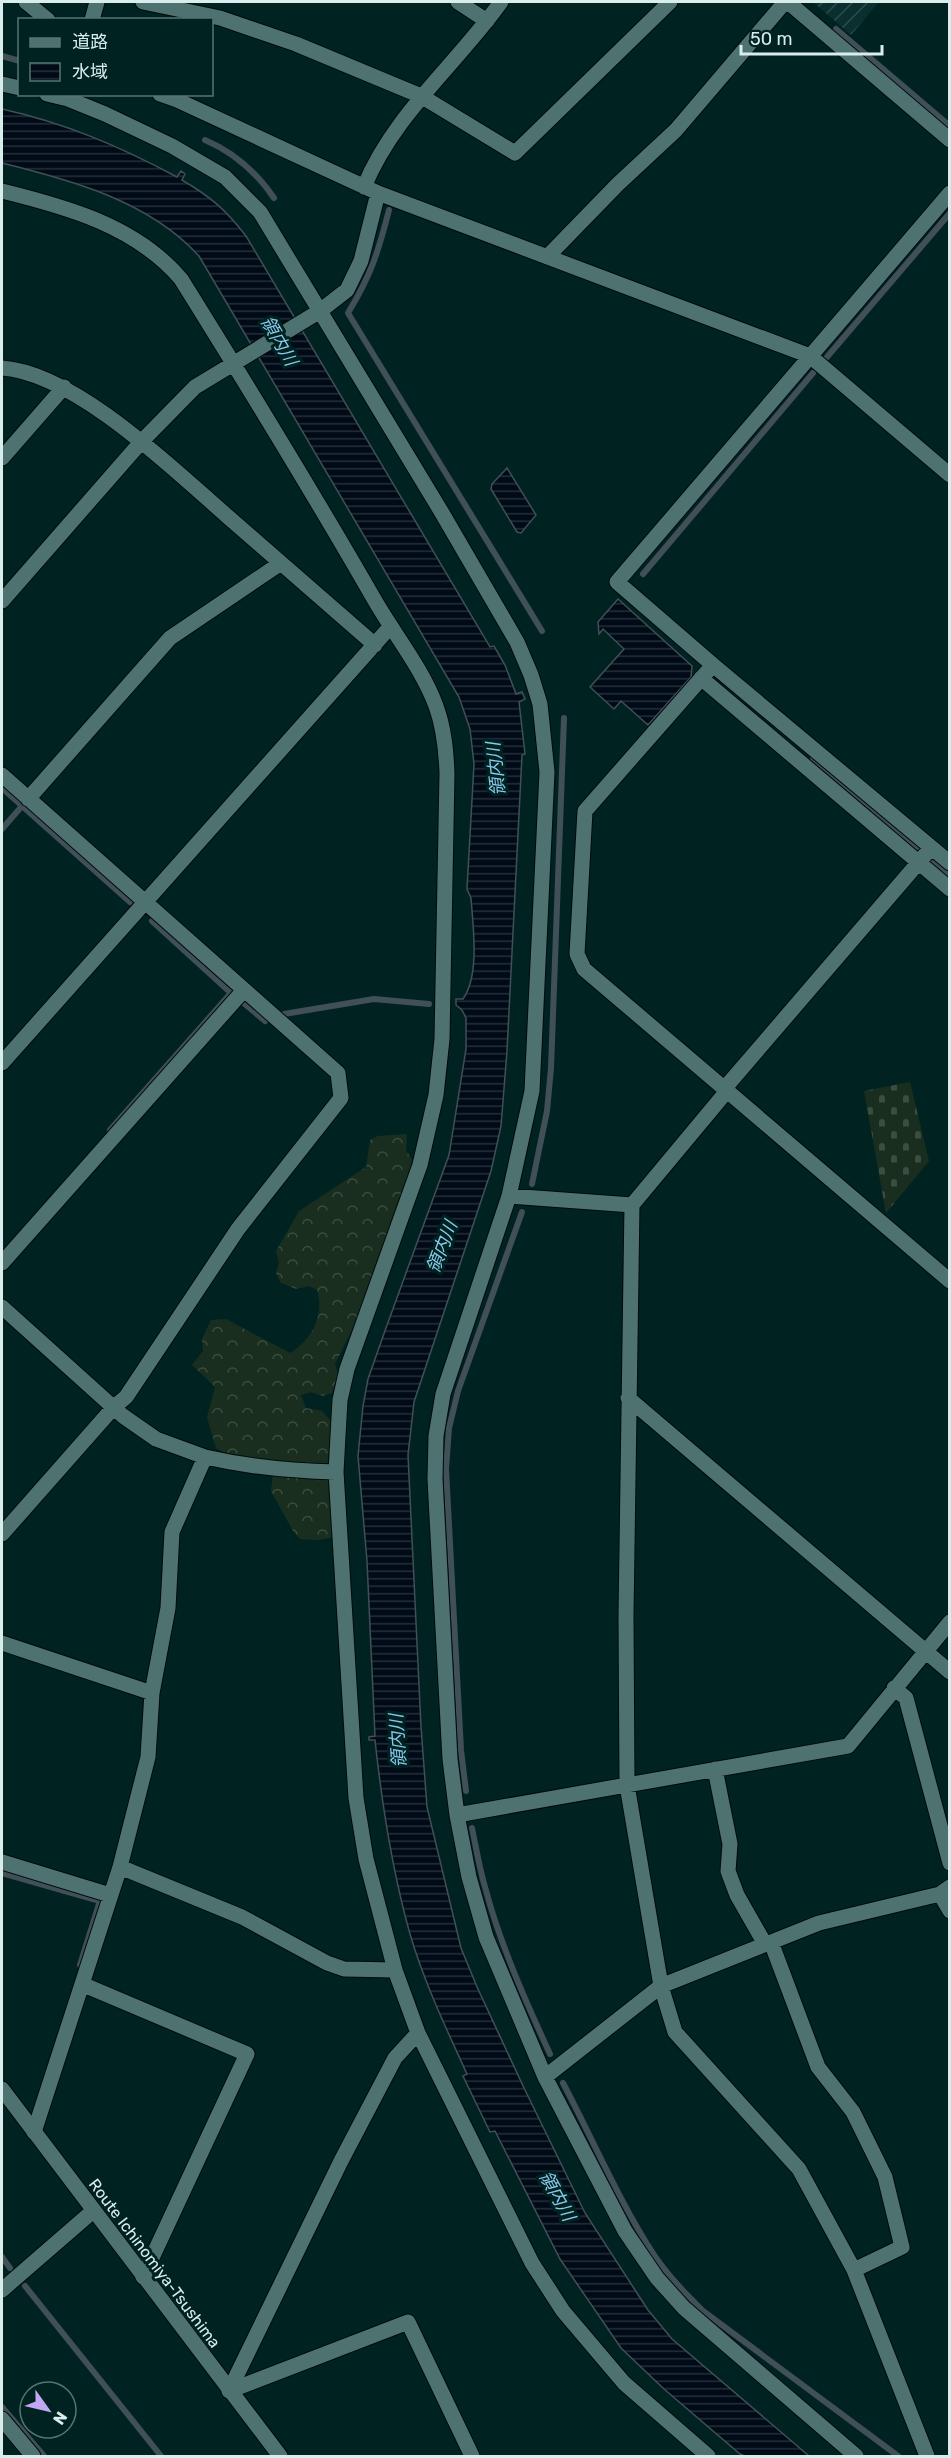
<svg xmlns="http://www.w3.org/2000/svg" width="951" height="2458" viewBox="0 0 951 2458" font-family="Rubik,'Noto Sans JP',sans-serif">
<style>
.industrial{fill:url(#industrial-furrows)}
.forest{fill:url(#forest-crowns)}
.cemetery{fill:url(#cemetery-stones)}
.water{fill:url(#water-rules);stroke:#414f57;stroke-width:1.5}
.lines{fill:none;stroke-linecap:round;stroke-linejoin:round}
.stream{stroke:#414f57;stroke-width:6}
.street-casing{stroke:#000b0b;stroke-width:17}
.secondary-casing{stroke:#000b0b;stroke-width:17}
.street{stroke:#4e7270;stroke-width:15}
.secondary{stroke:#4e7270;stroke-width:15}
.labels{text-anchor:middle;stroke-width:6;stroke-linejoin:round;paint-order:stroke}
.street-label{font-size:16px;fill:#d9edeb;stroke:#002322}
.water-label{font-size:18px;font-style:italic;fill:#8ac8ec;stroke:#002322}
</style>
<defs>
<pattern id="industrial-furrows" width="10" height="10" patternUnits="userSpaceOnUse" patternTransform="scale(1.5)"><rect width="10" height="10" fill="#092f2e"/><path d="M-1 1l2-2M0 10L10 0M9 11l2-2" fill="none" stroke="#2c4d4c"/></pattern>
<pattern id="forest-crowns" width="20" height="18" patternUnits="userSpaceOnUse" patternTransform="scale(1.5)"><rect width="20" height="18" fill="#192e1e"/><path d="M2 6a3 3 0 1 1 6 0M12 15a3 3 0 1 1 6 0" fill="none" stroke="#3a4d3f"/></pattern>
<pattern id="cemetery-stones" width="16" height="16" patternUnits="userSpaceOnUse" patternTransform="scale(1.5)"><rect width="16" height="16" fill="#192e1e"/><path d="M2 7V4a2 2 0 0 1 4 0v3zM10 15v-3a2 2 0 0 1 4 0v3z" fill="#3a4d3f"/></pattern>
<pattern id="water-rules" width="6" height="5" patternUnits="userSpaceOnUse" patternTransform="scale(1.5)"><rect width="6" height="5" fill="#000b17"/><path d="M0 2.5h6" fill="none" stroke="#252f39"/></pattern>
</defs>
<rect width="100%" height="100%" fill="#002322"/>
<path class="industrial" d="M813 2H879L851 35Z"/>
<path class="forest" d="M407 1134 406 1150 412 1160 409 1173 357 1320 335 1364 338 1375 332 1393 323 1396 311 1392 301 1395 306 1408 322 1411 335 1426 327 1464 304 1466 233 1458 216 1448 207 1417 215 1387 192 1365 203 1351 202 1339 211 1320 226 1319 290 1353C312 1340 325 1315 317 1290L309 1286 296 1289 281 1283 276 1273 279 1263 276 1251 299 1211 366 1167 370 1140 378 1136Z
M273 1474 331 1477 336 1537 317 1540 300 1539 293 1531 271 1491Z"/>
<path class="cemetery" d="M910 1082 929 1161 886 1213 864 1091Z"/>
<path class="water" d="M2 109C65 123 119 146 177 177L181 171 185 174 182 180C211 197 226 210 246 236L490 647 494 646 505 665 516 694 522 692 525 699 519 702 525 754 522 755 507 1051 501 1126 491 1171 414 1402 408 1455 421 1727 427 1807 461 1948 477 1987 524 2088 585 2213 648 2310 672 2339 809 2456H745L740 2454 664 2389 621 2348 560 2259 495 2131 490 2132 463 2076 467 2074C446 2028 424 1982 410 1934 392 1870 382 1805 375 1740H369V1737L375 1736 367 1561 358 1456 363 1406 368 1379 386 1328 449 1155 466 1049V1018L462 1010 456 1005V999H463C480 975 473 926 471 898L467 889 474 764 470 729 459 697 199 256C149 201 71 180 2 163Z
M507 468 536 515 521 533 517 532 491 489 492 484Z
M618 599 692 666 691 677 648 725 621 701 614 709 590 687 624 649 603 629 599 634 598 622Z"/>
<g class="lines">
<path class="stream" d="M836 29 950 126
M2 56 20 61
M205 140C233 152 257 173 274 198
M389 210C378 253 371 275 348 313L542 631
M827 357 950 213
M643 574 813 373
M813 758 920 849
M2 788 130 902
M2 829 22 806
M933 861 950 875
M240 1000 265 1021
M284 1014 374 999 429 1004
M110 1130 231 993 152 921
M532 1184 547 1111 551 1068 564 718
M466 1791 461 1750 446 1469 449 1428 458 1391 522 1212
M472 1828C476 1847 479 1867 485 1887 500 1944 525 2000 550 2054
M2 1873 100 1901 80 1965
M563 2083C593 2140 619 2201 654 2255 668 2276 685 2293 703 2311L898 2456
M2 2257 10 2268
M25 2286 161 2456
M2 2407 44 2456"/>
<defs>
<path id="street" d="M26 2 48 20
M143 2 220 18 296 44 421 96 515 153 670 2
M458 2 487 21
M788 2 950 140
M92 20 97 2
M2 84 20 88
M47 94 68 99 105 114 172 146 225 177 260 212 442 513 517 642 531 675 540 704 547 772 532 1091 509 1196 443 1394 436 1436 435 1479 450 1759 457 1815 469 1877 486 1937 545 2077 625 2231 657 2278 684 2308 856 2456
M160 94 177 100 378 193 810 356 950 475
M364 187C394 114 456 65 501 2
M2 191C67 207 136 226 181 279 247 385 312 491 374 599 394 634 422 668 436 706 444 728 446 749 447 773L442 1039 436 1095 420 1165 347 1369 340 1400 336 1472 356 1798 366 1859 395 1970 418 2033 532 2263 563 2311 624 2383 708 2456
M950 193 617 582 713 665 585 811 577 954 584 969 950 1281
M548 256 618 184 676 130 785 2
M2 368C75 373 172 468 227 516 277 559 326 602 375 645
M2 458 64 387
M2 601 142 441 195 387 320 311 347 290 361 261 378 193
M713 665 950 863
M701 678 950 889
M2 775 338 1073 341 1098 238 1229 126 1397 114 1407 2 1534
M28 799 170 638 281 563
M2 1063 390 627
M724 1089 931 848
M727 1091 632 1205 626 1616 627 1785 661 1986 675 2032 799 2169 854 2270 927 2456
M509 1196 632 1205
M2 1263 244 990
M2 1307 123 1416 156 1439 205 1457 172 1532 168 1608 152 1693 148 1757 120 1867 34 2132
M628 1398 950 1672
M205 1457C249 1467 291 1471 336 1472
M2 1643 152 1693
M894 1688 906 1698 950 1863
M715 1769 730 1844 728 1871 737 1895 765 1944
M457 1815 848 1746 950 1622
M2 1862 110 1895
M120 1867 242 1917 327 1963 344 1969 395 1970
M950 1887 940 1894 950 1911
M771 1942 818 2067 853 2112 885 2177 902 2247 854 2270
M84 1985 247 2054 143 2277
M545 2077 661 1986 819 1923 940 1894
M2 2290 93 2211
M229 2391 341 2161 395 2058 418 2033
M229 2391 408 2322 472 2456
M2 2419 33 2456"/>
<path id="secondary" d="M2 2089 280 2456"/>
</defs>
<use href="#street" class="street-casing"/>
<use href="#secondary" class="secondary-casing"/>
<use href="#street" class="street"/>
<use href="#secondary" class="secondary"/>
</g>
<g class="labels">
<g class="street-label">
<text transform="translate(155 2263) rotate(53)" y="6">Route Ichinomiya-Tsushima</text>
</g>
<g class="water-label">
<text transform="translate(279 341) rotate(60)" y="6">領内川</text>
<text transform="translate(496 769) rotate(-96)" y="6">領内川</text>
<text transform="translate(442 1247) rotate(-69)" y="6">領内川</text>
<text transform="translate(398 1741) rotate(-94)" y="6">領内川</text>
<text transform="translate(557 2196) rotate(61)" y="6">領内川</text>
</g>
</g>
<rect width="951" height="2458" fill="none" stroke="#d9edeb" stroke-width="6"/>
<rect x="18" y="18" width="195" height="78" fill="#002322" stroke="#577472" stroke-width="1.5"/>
<rect x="30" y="38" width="30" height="9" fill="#4e7270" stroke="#577472" stroke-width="1.5"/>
<text x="72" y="48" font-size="18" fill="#d9edeb">道路</text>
<rect x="30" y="63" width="30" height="18" fill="url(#water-rules)" stroke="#577472" stroke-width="1.5"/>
<text x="72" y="78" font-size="18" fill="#d9edeb">水域</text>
<g transform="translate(48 2410) rotate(124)"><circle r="28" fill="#002322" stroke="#577472" stroke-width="1.5"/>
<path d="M0-4.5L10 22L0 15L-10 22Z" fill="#c0a8f4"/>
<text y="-9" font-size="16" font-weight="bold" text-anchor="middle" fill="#d9edeb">N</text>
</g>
<path d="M741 45v9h141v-9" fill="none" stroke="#d9edeb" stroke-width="3"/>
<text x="750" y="45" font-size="18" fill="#d9edeb" stroke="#002322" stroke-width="4.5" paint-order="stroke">50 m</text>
</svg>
